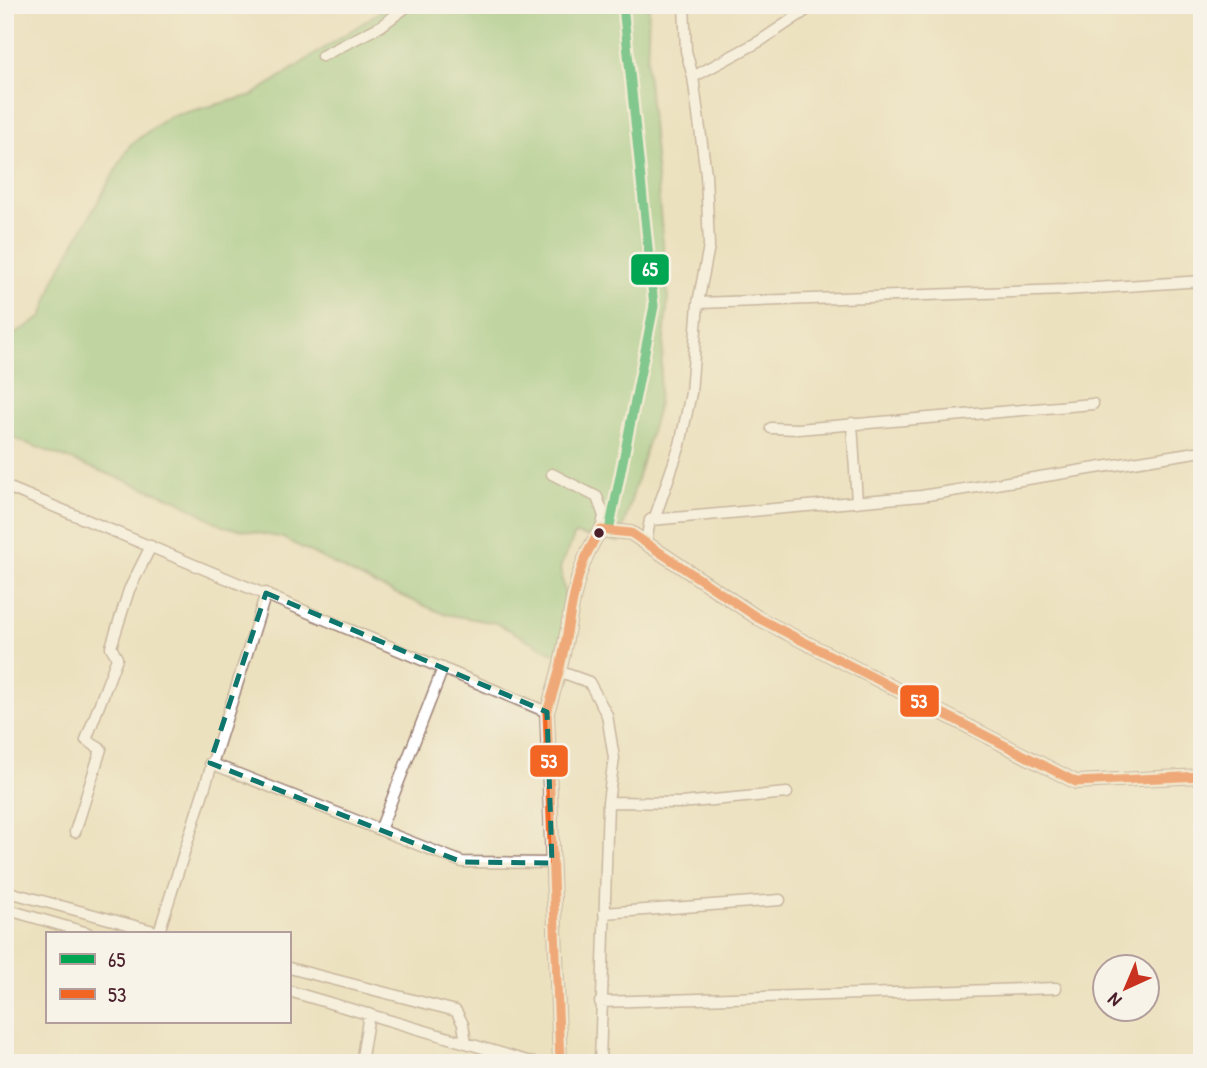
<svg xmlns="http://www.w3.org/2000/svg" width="1207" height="1068" viewBox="0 0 1207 1068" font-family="'Patrick Hand',sans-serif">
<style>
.green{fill:#88c47a;stroke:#697252;stroke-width:2}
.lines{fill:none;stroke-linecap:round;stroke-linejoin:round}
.minor-casing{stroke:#9b8075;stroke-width:13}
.tertiary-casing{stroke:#9b8075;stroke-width:16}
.minor{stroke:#fff;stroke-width:10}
.tertiary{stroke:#fff;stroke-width:12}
.bus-1-casing{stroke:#f7f3e8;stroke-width:14}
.bus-2-casing{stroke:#f7f3e8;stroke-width:14}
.bus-1{stroke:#00a651;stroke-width:9}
.bus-2{stroke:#f26522;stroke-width:9}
.marked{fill:none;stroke:#0f766e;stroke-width:5;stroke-dasharray:14 9;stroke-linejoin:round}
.bus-dot{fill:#4a1f2b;stroke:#f7f3e8;stroke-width:2.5}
.line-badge{stroke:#f7f3e8;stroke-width:2.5}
.badge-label{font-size:19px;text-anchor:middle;font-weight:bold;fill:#fff}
</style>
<rect width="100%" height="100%" fill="#f7f3e8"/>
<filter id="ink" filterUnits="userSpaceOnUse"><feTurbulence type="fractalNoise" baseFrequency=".0143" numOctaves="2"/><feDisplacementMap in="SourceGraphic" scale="14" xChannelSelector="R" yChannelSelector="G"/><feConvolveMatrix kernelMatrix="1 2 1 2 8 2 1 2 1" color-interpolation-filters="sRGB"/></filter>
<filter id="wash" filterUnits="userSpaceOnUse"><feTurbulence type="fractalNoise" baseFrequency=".00686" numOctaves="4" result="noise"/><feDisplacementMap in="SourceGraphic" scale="28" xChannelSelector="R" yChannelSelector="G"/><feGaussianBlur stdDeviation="1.57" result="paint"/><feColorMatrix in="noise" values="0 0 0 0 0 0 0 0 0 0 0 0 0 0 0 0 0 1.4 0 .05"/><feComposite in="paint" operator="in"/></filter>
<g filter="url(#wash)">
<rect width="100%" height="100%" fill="#ece1bf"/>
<path class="green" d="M390 5H649L647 68 668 299 657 411 619 542 575 534 560 568 569 618 561 657 496 623 444 614 369 582 283 538 223 526 177 500 5 435V340L42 317 57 274 130 145 168 117 253 95Z"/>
</g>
<g filter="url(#ink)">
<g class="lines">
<defs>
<path id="minor" d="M684 5 686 51 693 77
M322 56 381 26 409 5
M698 303 1065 290 1202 281
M852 423 857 502
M771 428 798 429 1093 404
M552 474 597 497 604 516 601 530
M5 486 547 712
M651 520 921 496 1202 451
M609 531 654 306 623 5
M646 542 650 520 655 517 680 445 691 393 698 303 709 246 706 174 693 77 760 41 814 5
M558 671 589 682 607 715 614 758 608 802 600 1063
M210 763 462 862 552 863
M608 802 681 803 787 793
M380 830 443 668
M75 832 101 749 86 740 117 658 111 647 129 590 151 546
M5 891 161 933
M5 909 88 933
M604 913 780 900
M159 932 266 593
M289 968 456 1011 463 1024 466 1043
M289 991 534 1063
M600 1002 1056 988
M361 1063 369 1014"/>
<path id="tertiary" d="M560 1063 547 712C553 693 559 674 563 654 572 612 574 566 601 530L631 533 758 618 1076 782 1202 776"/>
</defs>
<use href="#minor" class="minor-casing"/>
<use href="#tertiary" class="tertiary-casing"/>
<use href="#minor" class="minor"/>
<use href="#tertiary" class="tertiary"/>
<defs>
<path id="bus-1" d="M609 531 654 306 623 5"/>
<path id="bus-2" d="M560 1063 547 712C553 693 559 674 563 654 572 612 574 566 601 530L631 533 758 618 1076 782 1202 776"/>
</defs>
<use href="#bus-1" class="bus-1-casing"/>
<use href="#bus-2" class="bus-2-casing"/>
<use href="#bus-1" class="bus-1"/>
<use href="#bus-2" class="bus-2"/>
</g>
</g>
<path d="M0 0H1207V1068H0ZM266 593 547 712 552 863 462 862 210 763Z" fill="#ece1bf" fill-opacity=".55" fill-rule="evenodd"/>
<path class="marked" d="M266 593 547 712 552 863 462 862 210 763Z"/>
<circle class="bus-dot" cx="599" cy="533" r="6"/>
<g class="line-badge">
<rect x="630" y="253" width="40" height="33" rx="7" fill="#00a651"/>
<rect x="899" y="684" width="41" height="34" rx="7" fill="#f26522"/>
<rect x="529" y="744" width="40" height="34" rx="7" fill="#f26522"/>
</g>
<g class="badge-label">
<text x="650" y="276">65</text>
<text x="919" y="708">53</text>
<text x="549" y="768">53</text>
</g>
<rect width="1207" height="1068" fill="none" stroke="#f7f3e8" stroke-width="28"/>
<rect x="46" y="932" width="245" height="91" fill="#f7f3e8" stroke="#b29e9c" stroke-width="2"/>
<rect x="60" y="954" width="35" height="10" fill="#00a651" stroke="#b29e9c" stroke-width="2"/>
<text x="108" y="967" font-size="21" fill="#4a1f2b">65</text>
<rect x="60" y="989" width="35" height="10" fill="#f26522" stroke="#b29e9c" stroke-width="2"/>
<text x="108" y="1002" font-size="21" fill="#4a1f2b">53</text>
<g transform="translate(1126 988) rotate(224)"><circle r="33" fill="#f7f3e8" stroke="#b29e9c" stroke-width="2"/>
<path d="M0-5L12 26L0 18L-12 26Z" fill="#c8321e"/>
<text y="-10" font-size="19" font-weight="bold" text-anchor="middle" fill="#4a1f2b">N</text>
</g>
</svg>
